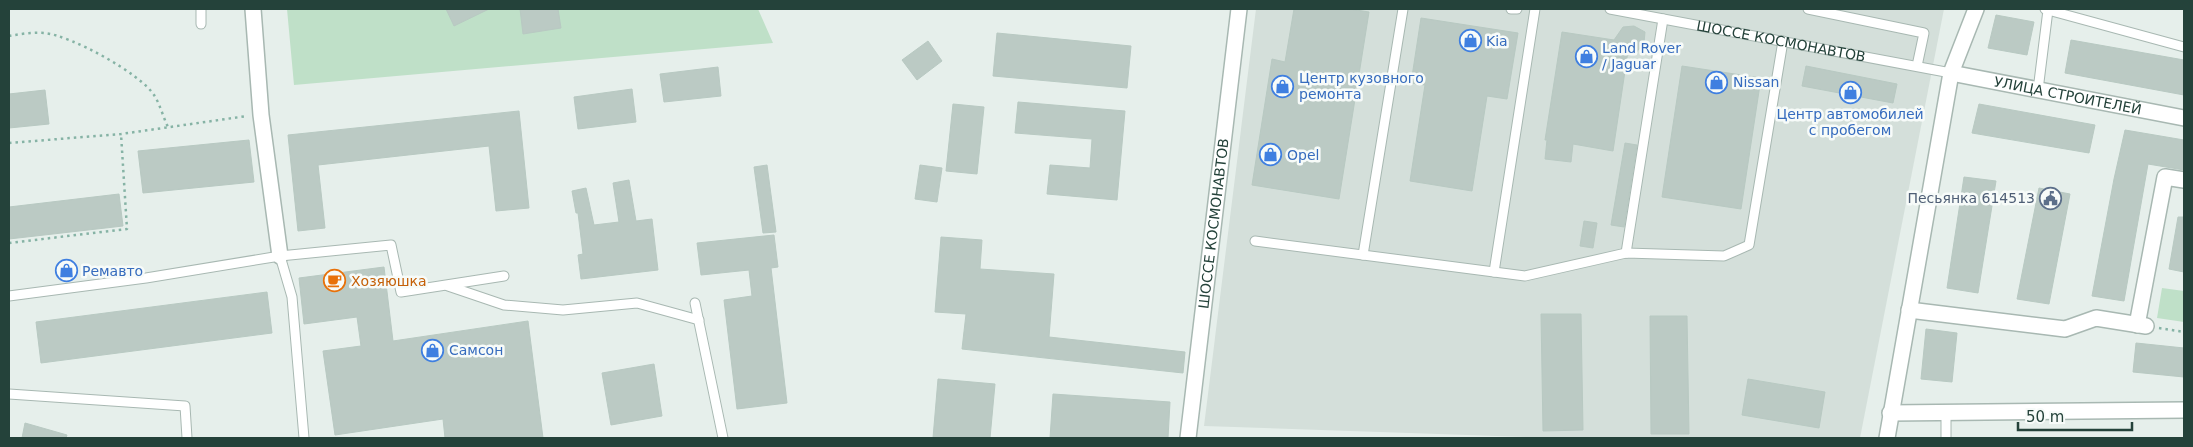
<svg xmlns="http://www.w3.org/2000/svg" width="2193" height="447" viewBox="0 0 2193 447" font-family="'DejaVu Sans',sans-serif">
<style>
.built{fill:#d4dfda}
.green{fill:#bfe0c8}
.building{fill:#bbcac4;stroke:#b8c9c2}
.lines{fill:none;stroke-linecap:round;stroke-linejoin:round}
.lane-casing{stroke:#a8b8b2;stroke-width:11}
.street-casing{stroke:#a8b8b2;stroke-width:18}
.path{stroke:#86b3a5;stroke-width:2.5;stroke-dasharray:2.5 4;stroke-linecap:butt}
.lane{stroke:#fff;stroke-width:9}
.street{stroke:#fff;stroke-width:15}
.labels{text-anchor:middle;stroke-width:5;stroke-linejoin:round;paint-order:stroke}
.shop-label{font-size:14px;fill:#366cbe;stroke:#f7fbf9;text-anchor:start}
.street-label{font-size:14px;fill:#24423a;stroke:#f7fbf9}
.service-label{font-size:14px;fill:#4e5e75;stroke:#f7fbf9;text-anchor:end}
.food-label{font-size:14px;fill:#c56008;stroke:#f7fbf9;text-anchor:start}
</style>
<rect width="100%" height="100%" fill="#e6efeb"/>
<path class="built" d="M1256 9H1944L1860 438H1557L1204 426Z"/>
<path class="green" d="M287 9H758L773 43 294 85Z
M2162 288 2184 291V322L2157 318Z"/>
<path class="building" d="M446 9H489L454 26Z
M520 9H558L561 28 523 34Z
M1294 9H1350L1369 12 1339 199 1252 185 1272 59 1285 62Z
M1996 15 2034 22 2027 55 1988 48Z
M1421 18 1518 33 1507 99 1487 96 1472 191 1410 181 1425 85 1411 83Z
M1634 26 1645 32 1644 43 1635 54 1628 51 1613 151 1573 144 1571 162 1545 159 1547 140H1545L1562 32 1614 40 1623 27Z
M997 33 1131 46 1127 88 993 76Z
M2071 40 2184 60V95L2065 73Z
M928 41 942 61 917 80 902 60Z
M1682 66 1761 78 1741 209 1662 197Z
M1806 66 1897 84 1893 103 1802 86Z
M718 67 721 96 664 102 660 74Z
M632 89 636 122 578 129 574 97Z
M45 90 49 124 9 128V94Z
M1018 102 1125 111 1117 200 1047 194 1050 165 1090 168 1092 139 1015 133Z
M953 104 984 107 977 174 946 171Z
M1979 104 2095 125 2089 153 1972 133Z
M519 111 529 208 496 211 489 146 318 165 325 228 298 231 288 135Z
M2125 130 2184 140V170L2148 164 2124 301 2092 296 2114 179Z
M249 140 254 182 143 193 138 151Z
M1625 143 1637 145 1624 227 1611 225Z
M767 165 776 232 763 233 754 167Z
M920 165 942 168 937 202 915 199Z
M1964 177 1996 181 1978 293 1947 288Z
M629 180 636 221 652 219 658 270 581 279 578 255 583 254 578 213H576L572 191 586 188 594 225 619 222 613 183Z
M2039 188 2070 194 2049 304 2017 299Z
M119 194 123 226 9 239V207Z
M2178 217H2184V272L2169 269Z
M1584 221 1597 223 1593 248 1580 246Z
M774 235 778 267 771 268 787 403 737 409 724 300 752 296 749 270 701 275 697 243Z
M941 237 982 240 980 269 1054 274 1049 337 1185 352 1183 373 962 349 966 314 935 312Z
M384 267 393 341 528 321 543 438H445L443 419 335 435 323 351 361 346 357 317 304 324 299 278Z
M267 292 272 333 41 363 36 322Z
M1541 314H1581L1583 430 1543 431Z
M1650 316H1687L1689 434H1651Z
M1926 329 1957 333 1952 382 1921 379Z
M2136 343 2184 348V377L2133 372Z
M654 364 662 416 611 425 602 373Z
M938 379 995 384 990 438H933Z
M1748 379 1825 392 1819 428 1742 415Z
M1053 394 1170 402 1168 438H1050Z
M25 423 67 435 66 438H22Z"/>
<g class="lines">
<defs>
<g id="lane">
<path d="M201 9V24"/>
<path d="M1511 9H1517"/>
<path id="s1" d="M1610 9 1951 73"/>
<path d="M1808 9 1924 33 1917 66"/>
<path d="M2048 10 2184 47"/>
<path d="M2038 90 2048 10 2045 9"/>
<path d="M1255 241 1525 276 1626 253 1724 256 1749 245 1783 41"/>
<path d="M1626 253 1663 19"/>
<path d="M1363 255 1403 9"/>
<path d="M280 256 292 297 304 438"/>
<path d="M1494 272 1535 9"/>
<path d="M448 286 504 305 563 310 637 303 699 320"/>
<path d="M9 296 146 278 280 256 391 245 401 292 504 276"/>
<path d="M695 303 723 438"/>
<path d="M9 394 185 406 187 438"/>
<path d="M1946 438V412"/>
</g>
<g id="street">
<path d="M253 9 261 115 280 256"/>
<path id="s2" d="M1951 73 2184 118"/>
<path d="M1909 310 2065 329 2096 318 2146 326"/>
<path d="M2137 325 2165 177 2184 180"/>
<path d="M1890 413 2184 410"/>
<path id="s3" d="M1188 438 1239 9"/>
<path d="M1887 438 1951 73 1976 9"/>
</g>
</defs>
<use href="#lane" class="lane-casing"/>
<use href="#street" class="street-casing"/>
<path class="path" d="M9 36C20 34 32 32 44 33 70 35 140 73 154 95 160 104 163 117 168 127
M9 143 121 134 247 116
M9 243 127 229 121 134
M2159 328 2184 332"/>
<use href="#lane" class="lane"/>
<use href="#street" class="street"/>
</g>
<defs>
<symbol id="shop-ring" viewBox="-11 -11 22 22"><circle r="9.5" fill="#f7fbf9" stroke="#3f7fe0" stroke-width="1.5"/><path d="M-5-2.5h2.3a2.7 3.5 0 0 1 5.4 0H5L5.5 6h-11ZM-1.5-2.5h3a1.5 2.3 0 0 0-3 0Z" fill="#3f7fe0"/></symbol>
<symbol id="civic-ring" viewBox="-11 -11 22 22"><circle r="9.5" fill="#f7fbf9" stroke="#5c6f8a" stroke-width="1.5"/><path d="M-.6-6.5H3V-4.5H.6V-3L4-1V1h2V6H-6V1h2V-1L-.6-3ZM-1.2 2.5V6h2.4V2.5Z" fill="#5c6f8a"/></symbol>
<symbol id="cafe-ring" viewBox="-11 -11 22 22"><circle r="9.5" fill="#f7fbf9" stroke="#e8710a" stroke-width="1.5"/><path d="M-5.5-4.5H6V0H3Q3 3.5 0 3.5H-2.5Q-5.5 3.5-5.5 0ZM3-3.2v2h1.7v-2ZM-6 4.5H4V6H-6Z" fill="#e8710a"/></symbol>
</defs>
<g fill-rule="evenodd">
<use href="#shop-ring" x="1458" y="28" width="25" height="25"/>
<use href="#shop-ring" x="1574" y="44" width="25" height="25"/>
<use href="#shop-ring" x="1704" y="70" width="25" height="25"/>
<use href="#shop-ring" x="1270" y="74" width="25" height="25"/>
<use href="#shop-ring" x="1838" y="80" width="25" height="25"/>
<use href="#shop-ring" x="1258" y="142" width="25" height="25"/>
<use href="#civic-ring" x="2038" y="186" width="25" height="25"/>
<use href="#shop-ring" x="54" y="258" width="25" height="25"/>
<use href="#cafe-ring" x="322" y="268" width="25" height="25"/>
<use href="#shop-ring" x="420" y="338" width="25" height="25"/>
</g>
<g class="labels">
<g class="shop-label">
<text x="1486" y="46">Kia</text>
<text x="1602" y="53">Land Rover<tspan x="1602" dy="16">/ Jaguar</tspan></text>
<text x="1299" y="83">Центр кузовного<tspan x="1299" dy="16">ремонта</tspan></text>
<text x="1733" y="87">Nissan</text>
<text x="1850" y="119" text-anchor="middle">Центр автомобилей<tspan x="1850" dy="16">с пробегом</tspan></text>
<text x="1287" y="160">Opel</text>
<text x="82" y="276">Ремавто</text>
<text x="449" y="355">Самсон</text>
</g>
<g class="street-label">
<text dy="5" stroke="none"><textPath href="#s1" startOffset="174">ШОССЕ КОСМОНАВТОВ</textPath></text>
<text dy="5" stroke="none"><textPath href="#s2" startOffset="119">УЛИЦА СТРОИТЕЛЕЙ</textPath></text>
<text dy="5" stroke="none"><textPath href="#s3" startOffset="216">ШОССЕ КОСМОНАВТОВ</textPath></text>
</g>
<g class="service-label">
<text x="2035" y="203">Песьянка 614513</text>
</g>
<g class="food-label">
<text x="351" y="286">Хозяюшка</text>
</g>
</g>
<rect width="2193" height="447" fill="none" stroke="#24423a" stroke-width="20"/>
<path d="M2018 422v8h114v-8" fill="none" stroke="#24423a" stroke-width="2.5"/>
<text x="2026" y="422" font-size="15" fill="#24423a" stroke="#f7fbf9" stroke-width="4" paint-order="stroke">50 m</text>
</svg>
